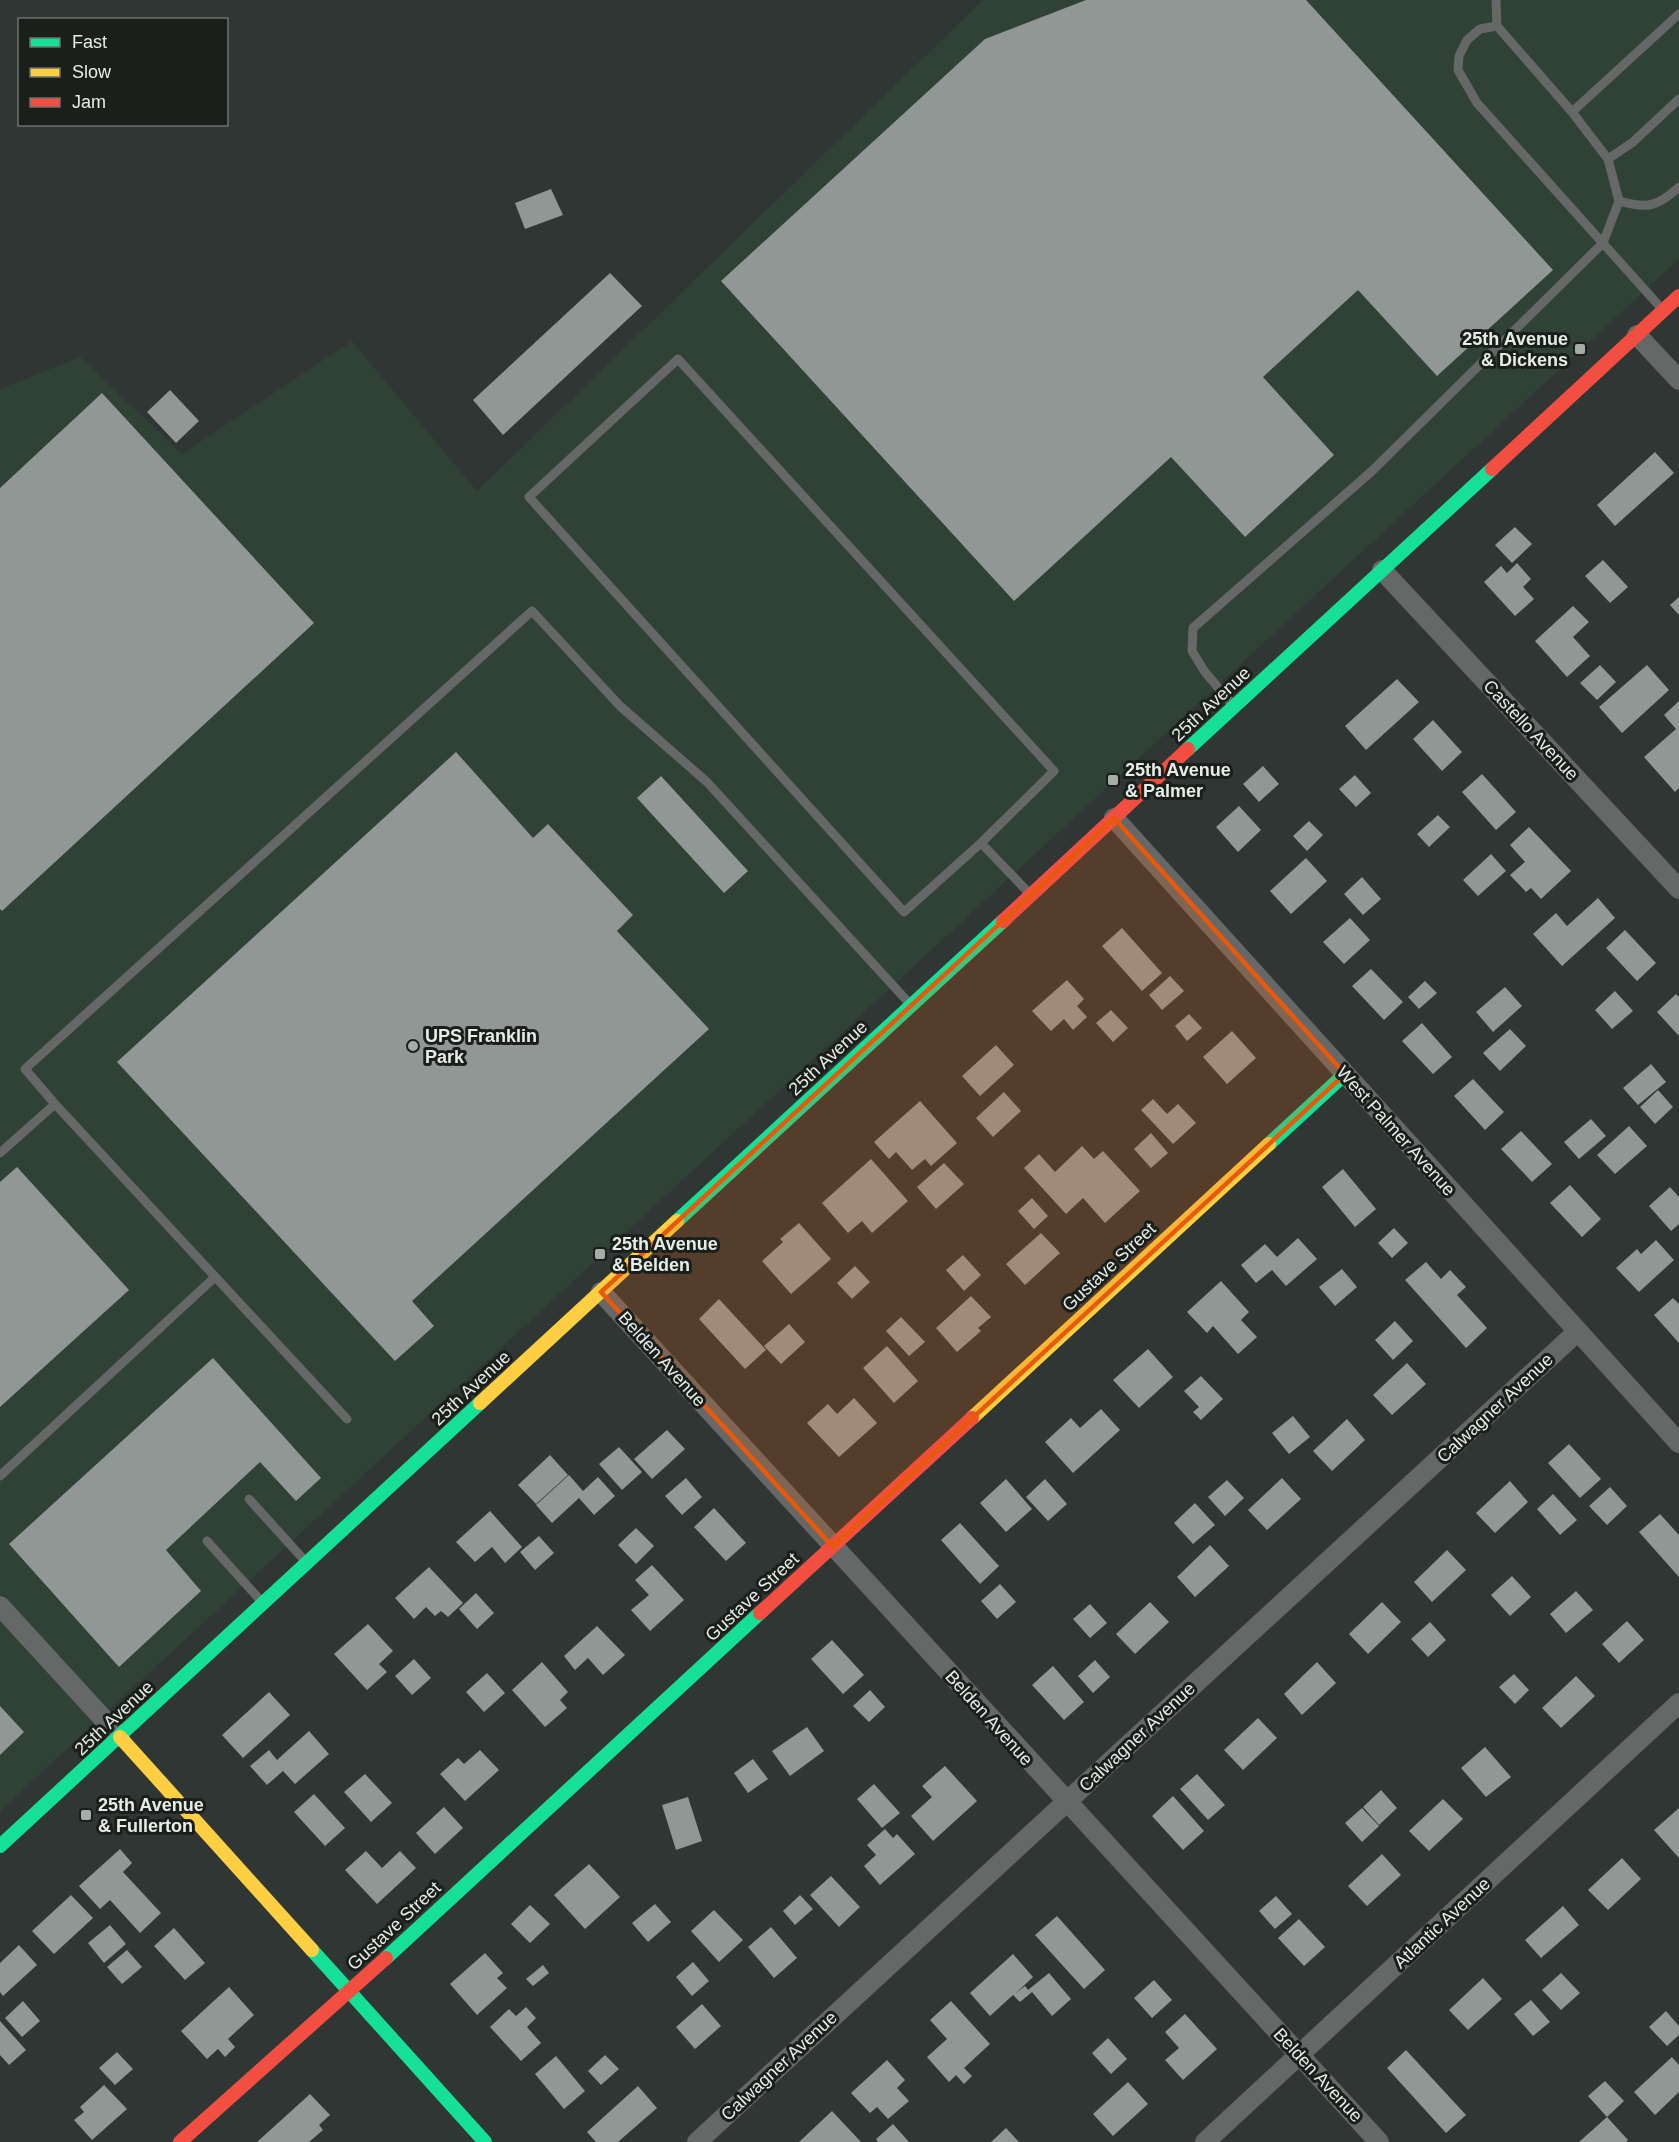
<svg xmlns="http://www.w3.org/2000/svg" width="1679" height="2142" viewBox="0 0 1679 2142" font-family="Arial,sans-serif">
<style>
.built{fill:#304136}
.building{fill:#919794}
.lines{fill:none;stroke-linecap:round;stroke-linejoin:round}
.lane{stroke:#666867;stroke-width:9}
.street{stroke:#666867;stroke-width:20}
.fast{stroke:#16e098;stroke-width:14}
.slow{stroke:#ffcf43;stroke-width:14}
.jam{stroke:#f24e42;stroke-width:14}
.marked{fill:#e8590c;fill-opacity:0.2;stroke:#e8590c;stroke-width:4.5;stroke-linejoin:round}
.poi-dot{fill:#a6ada9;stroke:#1a1f1c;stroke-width:2}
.labels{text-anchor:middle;stroke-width:6;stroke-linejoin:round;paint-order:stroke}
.poi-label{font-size:18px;font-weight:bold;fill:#e6ede8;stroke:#1a1f1c;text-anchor:start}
.street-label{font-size:18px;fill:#e6ede8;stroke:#1a1f1c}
</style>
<rect width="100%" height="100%" fill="#303633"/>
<path class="built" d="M983 0H1679V259L0 1811V389L80 357 182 454 352 341 477 491Z"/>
<path class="building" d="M1086 0H1306L1553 270 1437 376 1358 290 1263 377 1334 455 1245 537 1171 457 1014 601 721 281 985 39Z
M551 189 563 215 525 229 515 203Z
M610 273 642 306 503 435 473 400Z
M170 390 199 421 176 443 147 412Z
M102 393 314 623 2 911 0 909V488Z
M1655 452 1674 473 1615 526 1597 505Z
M1515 527 1532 544 1512 563 1495 545Z
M1603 560 1628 587 1610 603 1585 576Z
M1517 563 1531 579 1523 587 1534 599 1515 616 1484 582 1501 566 1507 573Z
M1679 597V615L1670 605Z
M1573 606 1589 622 1573 637 1590 656 1567 677 1535 641Z
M1600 665 1616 682 1597 700 1580 683Z
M1647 665 1669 690 1622 733 1599 707Z
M1397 679 1419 702 1366 750 1345 726Z
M1679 701V788L1675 792 1644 757 1676 729 1664 715Z
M1433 720 1462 752 1442 771 1413 739Z
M456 752 533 838 548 824 633 915 617 931 709 1029 412 1301 434 1326 395 1361 117 1062Z
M1263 766 1279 784 1259 802 1243 784Z
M1482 774 1516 812 1496 830 1462 792Z
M1355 775 1371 793 1356 807 1339 789Z
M661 776 748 871 724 893 637 798Z
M1239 806 1261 830 1238 852 1216 827Z
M1438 815 1450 827 1429 847 1417 834Z
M1309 821 1323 835 1307 851 1293 836Z
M1529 827 1571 871 1541 899 1531 888 1526 892 1510 875 1525 862 1510 845Z
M1491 854 1506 871 1478 896 1463 880Z
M1306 858 1327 881 1291 914 1270 891Z
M1362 877 1381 899 1363 915 1344 894Z
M1598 898 1615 918 1562 966 1533 934 1556 913 1567 926Z
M1350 918 1370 940 1344 964 1323 942Z
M1122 928 1162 973 1142 991 1102 946Z
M1625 930 1656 963 1637 981 1606 948Z
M1371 969 1403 1002 1384 1020 1352 986Z
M1170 976 1184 991 1162 1010 1149 995Z
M1067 980 1084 999 1077 1006 1087 1017 1073 1030 1064 1019 1051 1031 1032 1011Z
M1425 981 1437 993 1419 1009 1408 997Z
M1505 987 1522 1006 1493 1032 1476 1012Z
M1615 991 1633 1011 1612 1029 1595 1010Z
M1676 994 1679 997V1036L1657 1012Z
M1111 1010 1128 1028 1113 1042 1096 1023Z
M1189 1014 1202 1028 1187 1041 1175 1026Z
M1422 1023 1452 1057 1433 1074 1402 1041Z
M1510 1029 1526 1046 1500 1071 1483 1053Z
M1232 1031 1256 1058 1227 1084 1203 1057Z
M996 1045 1014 1065 980 1096 962 1076Z
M1651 1064 1666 1082 1638 1105 1623 1088Z
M1473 1079 1504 1112 1485 1130 1454 1096Z
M1658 1090 1673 1107 1655 1124 1640 1107Z
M1004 1092 1021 1111 993 1137 976 1118Z
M1153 1099 1167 1114 1178 1104 1196 1123 1173 1144 1141 1110Z
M920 1101 957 1143 931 1166 925 1159 912 1170 896 1152 889 1159 874 1142Z
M1591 1119 1606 1136 1579 1159 1564 1142Z
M1629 1126 1647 1146 1615 1174 1597 1155Z
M1521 1131 1552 1164 1532 1182 1501 1149Z
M1151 1133 1168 1153 1151 1168 1134 1149Z
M1082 1146 1094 1159 1103 1151 1140 1191 1105 1223 1083 1198 1066 1214 1024 1168 1039 1154 1055 1172Z
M871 1159 908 1201 872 1233 862 1221 848 1233 822 1203Z
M944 1163 964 1184 936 1209 917 1187Z
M17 1167 129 1290 0 1407V1182Z
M1343 1169 1376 1209 1355 1227 1322 1187Z
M1570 1185 1601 1219 1582 1237 1550 1203Z
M1670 1187 1679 1197V1224L1671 1231 1649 1206Z
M1032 1198 1048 1216 1034 1229 1018 1211Z
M799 1223 831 1259 791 1294 762 1261 783 1242 780 1239Z
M1394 1228 1408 1243 1392 1258 1378 1243Z
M1041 1233 1060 1253 1025 1285 1006 1264Z
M1298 1238 1317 1259 1286 1286 1272 1270 1256 1283 1241 1265 1265 1244 1277 1257Z
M1656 1240 1674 1260 1639 1292 1616 1268 1637 1249 1641 1254Z
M963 1255 981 1275 964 1291 946 1270Z
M1426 1262 1441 1279 1450 1270 1466 1287 1457 1295 1487 1328 1466 1348 1405 1280Z
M855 1266 870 1282 852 1299 837 1283Z
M1342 1269 1357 1287 1335 1306 1319 1287Z
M1221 1281 1249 1312 1241 1320 1257 1337 1238 1354 1213 1326 1207 1333 1187 1312Z
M971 1296 991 1317 978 1328 981 1331 957 1352 936 1328Z
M1673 1298 1679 1304V1343L1654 1315Z
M719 1299 766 1350 745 1369 699 1319Z
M901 1317 925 1342 909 1356 886 1331Z
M1395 1321 1413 1341 1393 1360 1375 1340Z
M789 1324 805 1342 781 1364 764 1346Z
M887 1346 918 1381 894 1403 863 1368Z
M1148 1349 1173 1377 1139 1408 1113 1380Z
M213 1358 321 1478 296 1501 260 1462 166 1550 201 1591 119 1667 9 1544Z
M1407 1363 1426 1384 1392 1415 1373 1395Z
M1201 1376 1223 1399 1201 1420 1193 1412 1199 1407 1184 1391Z
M854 1398 877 1423 839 1457 807 1423 828 1404 837 1414Z
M1101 1409 1120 1430 1073 1473 1045 1442 1071 1418 1080 1428Z
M1293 1416 1310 1437 1289 1454 1272 1433Z
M1347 1419 1365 1440 1332 1471 1313 1451Z
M667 1430 685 1449 652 1479 634 1459Z
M1569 1444 1601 1479 1580 1498 1548 1463Z
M619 1447 642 1472 622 1490 599 1464Z
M550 1455 568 1475 536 1504 518 1485Z
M569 1475 583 1491 598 1477 615 1496 594 1515 579 1498 552 1523 536 1505Z
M686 1478 702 1497 682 1515 665 1496Z
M1282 1478 1301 1499 1267 1530 1248 1510Z
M1006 1479 1032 1509 1006 1532 980 1503Z
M1045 1479 1067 1504 1048 1521 1026 1497Z
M1227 1480 1244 1498 1225 1516 1208 1497Z
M1510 1481 1528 1502 1495 1533 1476 1513Z
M1610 1487 1627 1506 1607 1525 1589 1506Z
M1553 1494 1577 1520 1560 1535 1537 1509Z
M1195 1503 1215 1525 1193 1544 1174 1523Z
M714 1508 746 1543 726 1561 694 1527Z
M490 1511 522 1547 505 1563 492 1547 475 1562 456 1542Z
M1660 1514 1679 1535V1577L1639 1532Z
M960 1523 999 1566 980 1584 941 1540Z
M636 1528 654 1546 636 1564 618 1545Z
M539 1536 554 1553 535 1570 520 1552Z
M1210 1545 1229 1566 1195 1597 1177 1577Z
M1447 1550 1466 1570 1432 1602 1414 1582Z
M652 1565 684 1600 650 1631 631 1610 649 1595 635 1580Z
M429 1567 463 1603 448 1617 441 1611 435 1616 426 1607 414 1619 395 1598Z
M1512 1576 1531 1597 1510 1616 1491 1595Z
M1000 1584 1016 1602 997 1619 981 1601Z
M1576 1591 1593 1610 1566 1633 1550 1614Z
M476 1593 494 1613 477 1629 459 1609Z
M1150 1602 1169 1622 1135 1654 1116 1634Z
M1382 1602 1401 1622 1368 1654 1349 1634Z
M1090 1604 1107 1623 1090 1638 1073 1619Z
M1627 1621 1644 1640 1619 1663 1602 1644Z
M1430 1622 1446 1640 1428 1657 1411 1639Z
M368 1624 393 1651 379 1664 387 1672 367 1690 334 1654Z
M597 1626 625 1655 603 1675 588 1658 575 1670 564 1656Z
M832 1640 864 1675 843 1694 811 1659Z
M414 1659 431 1678 412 1695 395 1676Z
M1095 1660 1110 1677 1093 1693 1078 1676Z
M542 1662 568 1692 560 1700 567 1708 545 1727 512 1690Z
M1317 1662 1336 1683 1302 1715 1284 1694Z
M1053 1666 1084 1702 1064 1720 1032 1685Z
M487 1673 505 1693 484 1712 466 1692Z
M1514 1674 1529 1690 1515 1704 1499 1687Z
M1576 1676 1595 1696 1561 1728 1542 1708Z
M870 1690 885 1707 869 1722 853 1706Z
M269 1692 290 1715 243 1758 222 1735Z
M0 1706 24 1732 0 1755Z
M1258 1718 1277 1738 1243 1770 1224 1750Z
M807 1727 824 1751 790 1776 772 1751Z
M309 1731 329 1754 295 1784 283 1771 267 1785 250 1766 269 1750 277 1760Z
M1485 1747 1511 1777 1486 1797 1461 1768Z
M480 1750 499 1770 465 1801 440 1774 458 1758 464 1764Z
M753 1759 768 1779 748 1793 734 1773Z
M945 1766 977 1801 933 1841 911 1816 932 1797 922 1786Z
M365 1774 392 1803 371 1822 344 1792Z
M1197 1774 1225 1805 1208 1820 1180 1789Z
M874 1784 900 1813 882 1828 857 1799Z
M1381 1790 1397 1808 1379 1825 1363 1807Z
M314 1794 345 1828 325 1846 294 1812Z
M1173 1796 1204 1831 1183 1850 1152 1816Z
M688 1797 702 1841 676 1850 662 1805Z
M1443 1799 1463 1819 1429 1851 1409 1831Z
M444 1807 463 1828 435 1854 416 1833Z
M1362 1808 1379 1826 1362 1842 1345 1823Z
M1679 1808V1858L1654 1830Z
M885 1829 893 1838 897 1834 915 1854 880 1885 864 1866 876 1855 867 1845Z
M120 1849 132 1863 123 1872 161 1913 140 1933 110 1900 100 1909 79 1886Z
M366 1851 382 1868 400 1851 416 1868 377 1904 345 1870Z
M1382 1854 1401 1875 1367 1906 1348 1886Z
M1622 1858 1641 1879 1608 1910 1588 1890Z
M589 1864 620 1897 585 1929 554 1895Z
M831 1876 860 1907 839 1927 810 1895Z
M71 1895 93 1918 54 1954 32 1931Z
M800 1895 813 1909 795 1925 783 1911Z
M1276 1896 1292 1914 1275 1929 1259 1911Z
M655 1904 671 1922 648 1942 632 1923Z
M530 1905 550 1924 530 1943 511 1924Z
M1563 1906 1579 1925 1541 1958 1525 1940Z
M714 1910 743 1940 719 1962 691 1931Z
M1057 1916 1105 1970 1084 1989 1035 1935Z
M1299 1919 1325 1947 1304 1966 1278 1938Z
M110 1925 126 1944 104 1963 88 1943Z
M771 1927 797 1958 774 1978 748 1947Z
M174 1928 205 1963 185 1980 154 1946Z
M19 1945 37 1965 3 1996 0 1992V1963Z
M127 1950 142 1967 122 1984 107 1967Z
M485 1953 503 1973 497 1978 507 1988 477 2015 450 1984Z
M1013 1954 1033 1977 1016 1993 1025 1986 1028 1990 1049 1973 1071 1999 1052 2016 1032 1992 1020 2002 1013 1995 990 2016 970 1993Z
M693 1962 709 1981 692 1996 676 1977Z
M543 1965 549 1973 533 1986 526 1979Z
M1561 1973 1580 1993 1561 2010 1542 1990Z
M1483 1978 1502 1999 1468 2030 1449 2010Z
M1154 1980 1172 2000 1152 2018 1134 1998Z
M229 1987 254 2015 228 2039 235 2047 225 2057 218 2049 207 2059 181 2031Z
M1531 2000 1550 2022 1533 2036 1514 2014Z
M23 2001 40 2021 22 2037 5 2018Z
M951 2001 990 2044 964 2068 972 2076 964 2084 956 2075 949 2082 927 2057 947 2039 930 2020Z
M702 2004 721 2026 695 2049 676 2027Z
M526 2007 536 2018 527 2027 541 2043 521 2061 490 2027 509 2009 516 2016Z
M1666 2011 1679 2026V2035L1667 2046 1649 2027Z
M1185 2014 1217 2049 1183 2080 1165 2060 1179 2048 1165 2032Z
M0 2021 26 2050 9 2065 0 2055Z
M1108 2038 1127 2059 1111 2074 1092 2053Z
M1406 2050 1466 2115 1446 2133 1387 2068Z
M117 2052 133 2069 115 2085 99 2068Z
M605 2055 619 2069 601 2085 588 2071Z
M556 2056 585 2091 564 2109 535 2074Z
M1672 2057 1679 2065V2092L1655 2115 1634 2092Z
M887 2060 905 2080 897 2088 909 2101 888 2119 877 2107 870 2113 851 2093Z
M1605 2081 1624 2101 1607 2117 1588 2096Z
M1128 2082 1148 2104 1113 2136 1093 2114Z
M104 2085 127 2109 92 2140 74 2120 84 2112 80 2107Z
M638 2086 657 2108 618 2142H596L587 2132Z
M310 2094 330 2115 319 2125 323 2130 309 2142H257Z
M832 2111 861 2142H799Z
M1607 2117 1628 2140 1626 2142H1579Z
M893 2124 909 2142H878L876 2139Z
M1006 2128 1019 2142H991Z"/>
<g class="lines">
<path class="lane" d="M1497 26 1480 29 1467 40 1459 56 1458 70 1477 103 1662 309
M1572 112 1679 14
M1608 159 1633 142 1679 99
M1619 201C1647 209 1657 207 1679 187
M1233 705 1205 672 1192 651 1193 628 1372 471 1603 243 1619 201 1608 159 1572 112 1497 26 1496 0
M981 843 904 912 529 497 678 359 1054 771 981 843 1029 893
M55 1104 347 1419
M0 1153 55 1104 25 1069 532 611 620 706 707 782 909 1003
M0 1476 215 1277
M249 1499 306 1562
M207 1541 262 1602"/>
<path class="street" d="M1637 335 1679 380
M1382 570 1679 889
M1114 818 1679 1443
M601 1292 1379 2142
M0 1606 120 1737
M697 2142 1577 1332
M1205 2142 1679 1703"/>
<path class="fast" d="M1188 749 1492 469
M1269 1144 1345 1074
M677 1221 1003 921
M0 1846 480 1403
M312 1950 485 2142
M386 1958 760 1613"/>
<path class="slow" d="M480 1403 677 1221
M972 1418 1269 1144
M120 1737 312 1950"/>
<path class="jam" d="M1492 469 1679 296
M1003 921 1188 749
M760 1613 972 1418
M180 2142 386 1958"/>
</g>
<path class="marked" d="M1114 818 1345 1074 833 1547 601 1292Z"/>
<g class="poi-dot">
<rect x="1574" y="343" width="12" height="12" rx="3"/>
<rect x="1107" y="774" width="12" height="12" rx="3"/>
<circle cx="413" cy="1046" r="6"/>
<rect x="594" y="1248" width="12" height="12" rx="3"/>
<rect x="80" y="1809" width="12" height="12" rx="3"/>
</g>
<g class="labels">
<g class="poi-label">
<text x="1568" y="345" text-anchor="end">25th Avenue<tspan x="1568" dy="21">&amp; Dickens</tspan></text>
<text x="1125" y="776">25th Avenue<tspan x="1125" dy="21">&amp; Palmer</tspan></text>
<text x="425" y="1042">UPS Franklin<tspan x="425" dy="21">Park</tspan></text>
<text x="612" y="1250">25th Avenue<tspan x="612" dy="21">&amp; Belden</tspan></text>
<text x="98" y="1811">25th Avenue<tspan x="98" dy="21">&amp; Fullerton</tspan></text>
</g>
<g class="street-label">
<text transform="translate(1211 704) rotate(-43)" y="6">25th Avenue</text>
<text transform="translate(1531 730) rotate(47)" y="6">Castello Avenue</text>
<text transform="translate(828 1058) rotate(-43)" y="6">25th Avenue</text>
<text transform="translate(1396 1131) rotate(48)" y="6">West Palmer Avenue</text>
<text transform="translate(1109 1267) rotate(-43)" y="6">Gustave Street</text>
<text transform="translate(662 1359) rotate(48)" y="6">Belden Avenue</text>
<text transform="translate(471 1388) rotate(-43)" y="6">25th Avenue</text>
<text transform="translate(1495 1408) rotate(-43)" y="6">Calwagner Avenue</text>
<text transform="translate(752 1597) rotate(-43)" y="6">Gustave Street</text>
<text transform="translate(114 1718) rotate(-43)" y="6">25th Avenue</text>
<text transform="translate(989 1718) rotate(48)" y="6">Belden Avenue</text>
<text transform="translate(1137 1737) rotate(-43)" y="6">Calwagner Avenue</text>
<text transform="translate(1442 1923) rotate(-43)" y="6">Atlantic Avenue</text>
<text transform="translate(394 1926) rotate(-43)" y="6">Gustave Street</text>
<text transform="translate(779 2066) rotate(-43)" y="6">Calwagner Avenue</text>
<text transform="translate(1318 2075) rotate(47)" y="6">Belden Avenue</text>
</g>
</g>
<rect x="18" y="18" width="210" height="108" fill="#1a1f1c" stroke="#6c716e" stroke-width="1.5"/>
<rect x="30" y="38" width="30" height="9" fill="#16e098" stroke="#6c716e" stroke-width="1.5"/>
<text x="72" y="48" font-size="18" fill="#e6ede8">Fast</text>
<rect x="30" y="68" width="30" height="9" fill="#ffcf43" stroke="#6c716e" stroke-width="1.5"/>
<text x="72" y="78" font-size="18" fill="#e6ede8">Slow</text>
<rect x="30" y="98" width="30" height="9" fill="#f24e42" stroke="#6c716e" stroke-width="1.5"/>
<text x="72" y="108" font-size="18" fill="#e6ede8">Jam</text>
</svg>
